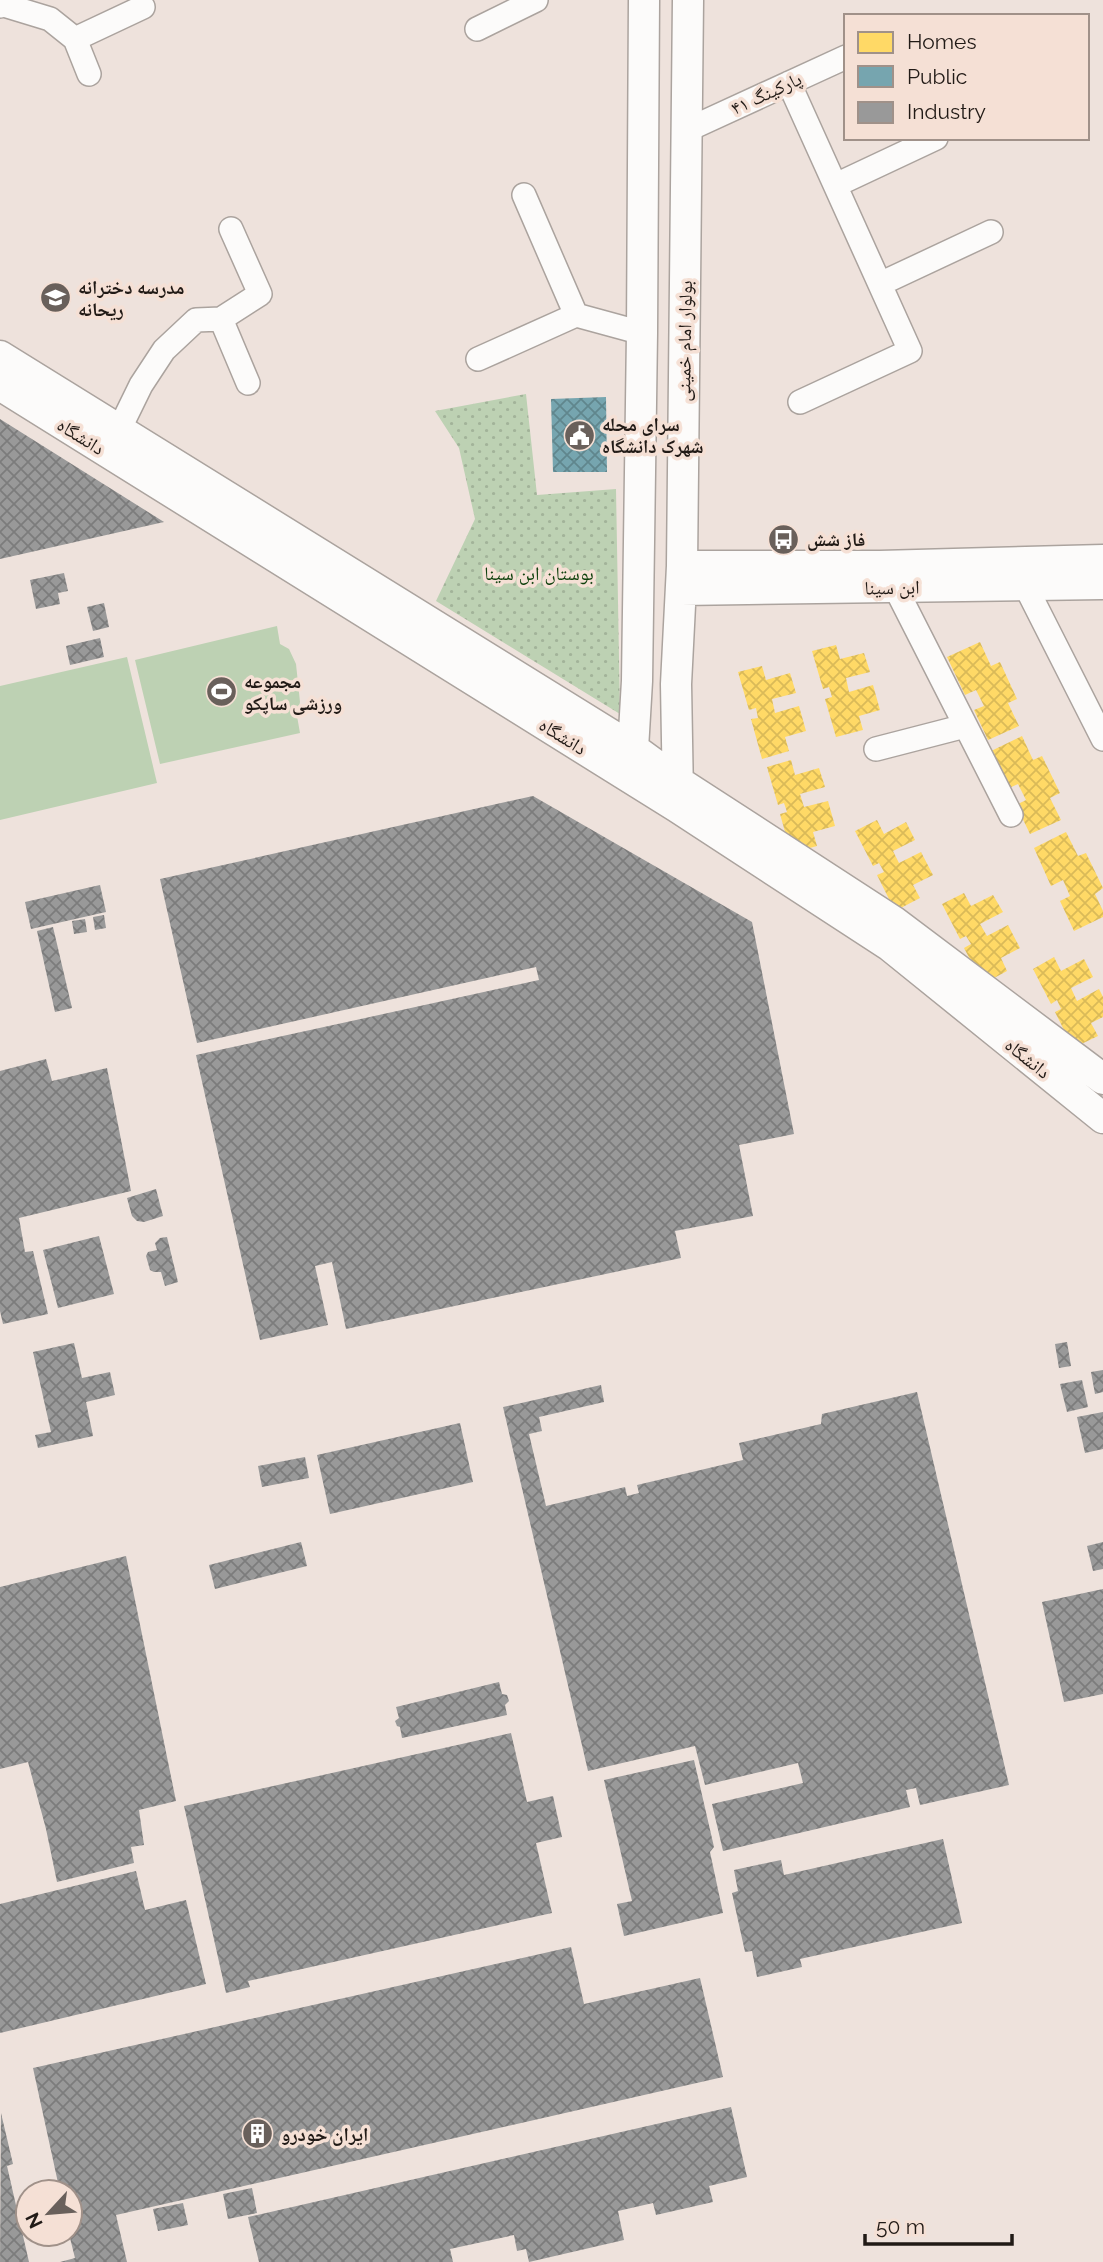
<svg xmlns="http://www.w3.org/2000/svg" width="1103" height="2262" viewBox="0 0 1103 2262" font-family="Raleway,'Noto Naskh Arabic',sans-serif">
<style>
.grass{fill:url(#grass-dots)}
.pitch{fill:#bdd1b3}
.homes{fill:url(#homes-cross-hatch)}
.public{fill:url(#public-cross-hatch)}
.industry{fill:url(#industry-cross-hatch)}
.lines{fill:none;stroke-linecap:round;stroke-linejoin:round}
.minor-casing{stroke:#aba39e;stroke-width:26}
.tertiary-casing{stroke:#aba39e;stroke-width:33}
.minor{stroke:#fcfbfa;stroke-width:23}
.tertiary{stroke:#fcfbfa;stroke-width:30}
.labels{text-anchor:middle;stroke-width:7;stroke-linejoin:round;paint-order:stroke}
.street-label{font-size:19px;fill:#211a16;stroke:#f5e0d5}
.poi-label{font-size:19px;font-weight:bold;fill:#211a16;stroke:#f5e0d5;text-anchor:start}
.park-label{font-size:19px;fill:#0f410d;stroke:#f5e0d5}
</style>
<defs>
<pattern id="grass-dots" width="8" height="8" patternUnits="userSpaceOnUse" patternTransform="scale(1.75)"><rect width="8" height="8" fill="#bdd1b3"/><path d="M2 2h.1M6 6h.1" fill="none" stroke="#a2b399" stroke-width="1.8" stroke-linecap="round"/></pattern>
<pattern id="homes-cross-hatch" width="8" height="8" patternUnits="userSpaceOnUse" patternTransform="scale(1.75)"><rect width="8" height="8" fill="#ffd966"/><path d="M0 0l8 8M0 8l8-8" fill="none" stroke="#daba58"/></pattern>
<pattern id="public-cross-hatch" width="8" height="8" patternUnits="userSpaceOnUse" patternTransform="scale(1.75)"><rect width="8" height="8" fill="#76a5af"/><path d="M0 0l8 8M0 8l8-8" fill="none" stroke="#60868d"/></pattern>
<pattern id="industry-cross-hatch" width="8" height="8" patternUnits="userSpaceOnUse" patternTransform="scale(1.75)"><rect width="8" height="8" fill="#999"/><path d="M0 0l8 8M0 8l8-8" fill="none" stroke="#7c7c7c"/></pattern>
</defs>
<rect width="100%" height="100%" fill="#eee2dc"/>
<path class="grass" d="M526 394 537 495 616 489 620 714 436 601 475 519 459 448 435 411Z"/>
<path class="pitch" d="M277 626 280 644 289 649 296 664 300 702 297 716 300 733 160 764 135 660Z
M127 657 157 783 0 820V686Z"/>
<path class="homes" d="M980 642 991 666 1000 662 1017 699 1008 703 1019 726 988 740 974 710 984 706 976 690 965 695 947 657Z
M836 645 840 659 864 653 870 672 846 678 849 692 873 685 880 710 859 716 863 730 836 737 825 699 832 697 829 687 823 689 812 651Z
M762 666 766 680 790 673 796 693 772 699 775 713 799 706 806 731 785 737 789 751 762 759 751 719 758 718 756 708 749 710 738 672Z
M1022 736 1033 760 1042 756 1060 793 1050 798 1061 820 1030 834 1016 805 1026 800 1018 784 1007 789 989 752Z
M791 760 795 775 819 768 825 787 800 794 804 807 828 801 835 826 813 832 817 846 791 853 780 814 787 812 784 803 778 805 767 767Z
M877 820 884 834 906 822 915 840 893 851 899 863 921 852 933 875 913 885 920 898 895 911 877 875 884 872 879 863 873 866 855 831Z
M1066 832 1078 856 1086 853 1103 888 1095 894 1103 911V917L1074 931 1060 901 1070 896 1063 880 1051 886 1034 848Z
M964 893 971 906 993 895 1003 912 980 924 987 936 1008 925 1020 948 1001 958 1007 971 983 984 964 948 971 944 966 936 960 939 942 904Z
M1054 957 1061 971 1084 959 1093 977 1071 988 1077 1001 1099 989 1103 997V1017L1091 1023 1098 1036 1073 1048 1055 1012 1061 1009 1057 1000 1051 1004 1033 969Z"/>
<path class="public" d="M606 397 607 472H553L551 399Z"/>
<path class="industry" d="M0 419 164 522 0 559Z
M64 573 68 591 58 593 60 604 36 609 30 580Z
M104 603 109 627 93 631 87 607Z
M100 638 104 657 70 665 66 646Z
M533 796 752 922 794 1134 739 1145 753 1216 675 1231 681 1258 346 1329 332 1262 315 1266 328 1325 260 1340 196 1055 539 980 536 967 197 1043 160 879Z
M100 885 106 912 31 929 25 902Z
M104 915 106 928 95 930 93 917Z
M85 919 87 932 74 934 72 921Z
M53 927 72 1008 55 1012 37 931Z
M46 1059 52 1081 107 1068 131 1191 19 1218 25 1252 33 1251 48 1314 3 1324 0 1311V1071Z
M156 1189 163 1216 144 1222 137 1221 132 1216 127 1198Z
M99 1236 114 1294 58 1308 43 1250Z
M167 1237 178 1282 165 1286 161 1272H154L150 1270 146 1256 148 1252 157 1250 155 1243 160 1238Z
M1067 1342 1071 1366 1059 1368 1055 1344Z
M74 1343 82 1378 110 1372 115 1395 86 1402 93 1436 38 1448 35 1435 51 1432 33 1352Z
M1103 1370V1392L1095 1394 1091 1372Z
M1082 1380 1088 1407 1067 1412 1060 1384Z
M601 1385 604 1402 539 1417 542 1431 529 1434 546 1506 625 1487 627 1496 639 1493 637 1485 743 1460 739 1443 821 1424 822 1414 917 1392 1009 1785 920 1805 916 1788 906 1790 910 1807 723 1851 712 1804 803 1783 798 1763 705 1785 695 1746 588 1771 503 1407Z
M1103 1412V1449L1085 1453 1077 1417Z
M460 1423 473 1482 330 1514 317 1455Z
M305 1457 309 1478 262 1487 258 1466Z
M301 1542 307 1566 215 1589 209 1565Z
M1103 1542V1569L1093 1571 1087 1546Z
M126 1556 176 1801 139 1810 144 1845 131 1847 134 1863 57 1882 46 1829 28 1762 0 1769V1587Z
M1103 1589V1694L1064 1702 1042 1602Z
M499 1682 502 1694 507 1695 509 1701 505 1705 507 1715 402 1738 400 1727 397 1726 395 1721 399 1718 396 1707Z
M511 1733 527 1802 553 1796 562 1837 536 1843 552 1913 248 1981 250 1987 226 1993 184 1806Z
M694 1760 714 1847 710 1852 723 1913 624 1936 617 1904 632 1901 604 1780Z
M943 1839 962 1923 800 1959 802 1967 757 1977 752 1951 745 1952 732 1893 738 1891 734 1870 781 1860 784 1875Z
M136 1871 145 1910 186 1900 206 1984 0 2033V1904Z
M571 1947 584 2004 700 1978 723 2077 116 2215 127 2262H60L75 2258 69 2234 70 2192H60L33 2068Z
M731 2107 747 2177 709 2186 713 2202 656 2215 653 2203 618 2211 624 2240 529 2262 526 2249 517 2251 514 2235 450 2249 453 2262H259L248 2217Z
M1 2113 13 2164 7 2166 29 2262H0Z
M252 2188 257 2213 228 2219 223 2194Z
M183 2203 188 2225 158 2231 153 2209Z"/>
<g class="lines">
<defs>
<path id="minor" d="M0 6 4 5 50 19 75 39 89 74
M477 29 536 0
M75 39 143 7
M789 83 910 351 800 402
M687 130 846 57
M836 185 936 138
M524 195 576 315
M880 284 991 232
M221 319 260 294 231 229
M478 359 576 315 642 333
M119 430 141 385 164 350 196 320 221 319 248 383
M1025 585 1103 739
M895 587 1011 815
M876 749 965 726"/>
<path id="tertiary" d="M0 356 634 749 679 782 893 921 1103 1079
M0 385 677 807 890 946 1103 1118
M682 566H880L1103 560
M681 590 1103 584
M632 766 637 681 642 333 644 0
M678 796 676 684 682 566 688 0"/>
</defs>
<use href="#minor" class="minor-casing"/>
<use href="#tertiary" class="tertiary-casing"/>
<use href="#minor" class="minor"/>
<use href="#tertiary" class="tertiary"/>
</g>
<defs>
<symbol id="school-disc" viewBox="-11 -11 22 22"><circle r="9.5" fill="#69605b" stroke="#f5e0d5"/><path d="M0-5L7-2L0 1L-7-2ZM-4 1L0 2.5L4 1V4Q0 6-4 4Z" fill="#fff"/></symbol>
<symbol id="civic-disc" viewBox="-11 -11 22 22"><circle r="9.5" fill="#69605b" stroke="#f5e0d5"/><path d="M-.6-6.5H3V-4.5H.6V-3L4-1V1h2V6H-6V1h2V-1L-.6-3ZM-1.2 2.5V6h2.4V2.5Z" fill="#fff"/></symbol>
<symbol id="bus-disc" viewBox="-11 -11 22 22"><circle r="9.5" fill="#69605b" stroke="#f5e0d5"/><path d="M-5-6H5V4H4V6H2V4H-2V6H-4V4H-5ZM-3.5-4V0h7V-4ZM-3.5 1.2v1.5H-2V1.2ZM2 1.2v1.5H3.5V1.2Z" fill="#fff"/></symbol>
<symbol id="stadium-disc" viewBox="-11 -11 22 22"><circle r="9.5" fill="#69605b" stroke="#f5e0d5"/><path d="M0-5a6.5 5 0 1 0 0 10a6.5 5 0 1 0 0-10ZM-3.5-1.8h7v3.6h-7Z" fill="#fff"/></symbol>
<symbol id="building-disc" viewBox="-11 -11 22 22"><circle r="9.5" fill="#69605b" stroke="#f5e0d5"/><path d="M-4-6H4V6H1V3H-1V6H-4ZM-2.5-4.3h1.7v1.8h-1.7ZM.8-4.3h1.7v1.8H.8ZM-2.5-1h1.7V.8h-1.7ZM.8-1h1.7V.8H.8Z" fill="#fff"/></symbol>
</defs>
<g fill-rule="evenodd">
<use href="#school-disc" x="38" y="280" width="35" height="35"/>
<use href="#civic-disc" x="562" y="418" width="35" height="35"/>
<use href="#bus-disc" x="766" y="522" width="35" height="35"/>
<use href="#stadium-disc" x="204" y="674" width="35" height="35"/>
<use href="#building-disc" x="240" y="2116" width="35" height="35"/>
</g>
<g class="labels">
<g class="street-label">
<text transform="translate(766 93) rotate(-25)" y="7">پارکینگ ۴۱</text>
<text transform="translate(684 341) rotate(-89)" y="7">بولوار امام خمینی</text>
<text transform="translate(81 436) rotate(32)" y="7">دانشگاه</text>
<text transform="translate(892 587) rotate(-1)" y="7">ابن سینا</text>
<text transform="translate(563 736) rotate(32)" y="7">دانشگاه</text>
<text transform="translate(1028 1058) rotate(39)" y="7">دانشگاه</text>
</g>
<g class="poi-label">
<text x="78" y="294">مدرسه دخترانه<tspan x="78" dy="22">ریحانه</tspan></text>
<text x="602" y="431">سرای محله<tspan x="602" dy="22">شهرک دانشگاه</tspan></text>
<text x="807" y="546">فاز شش</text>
<text x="244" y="688">مجموعه<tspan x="244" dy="22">ورزشی ساپکو</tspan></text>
<text x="281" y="2141">ایران خودرو</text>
</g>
<g class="park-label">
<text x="539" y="580">بوستان ابن سینا</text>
</g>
</g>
<rect x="844" y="14" width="245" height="126" fill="#f5e0d5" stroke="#a09189" stroke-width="2"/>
<rect x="858" y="32" width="35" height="21" fill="#ffd966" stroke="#a09189" stroke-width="2"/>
<text x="907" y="49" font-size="21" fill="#211a16">Homes</text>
<rect x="858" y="66" width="35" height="21" fill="#76a5af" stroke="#a09189" stroke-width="2"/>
<text x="907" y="84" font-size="21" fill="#211a16">Public</text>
<rect x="858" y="102" width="35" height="21" fill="#999999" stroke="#a09189" stroke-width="2"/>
<text x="907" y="119" font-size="21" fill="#211a16">Industry</text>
<g transform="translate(49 2213) rotate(244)"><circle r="33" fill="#f5e0d5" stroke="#a09189" stroke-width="2"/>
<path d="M0-5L12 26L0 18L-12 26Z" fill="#69605b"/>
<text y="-10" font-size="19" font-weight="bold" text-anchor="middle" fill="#211a16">N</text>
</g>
<path d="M865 2234v10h147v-10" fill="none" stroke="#211a16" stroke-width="3.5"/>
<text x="876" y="2234" font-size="21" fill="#211a16" stroke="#f5e0d5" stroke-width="5" paint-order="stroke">50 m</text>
</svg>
